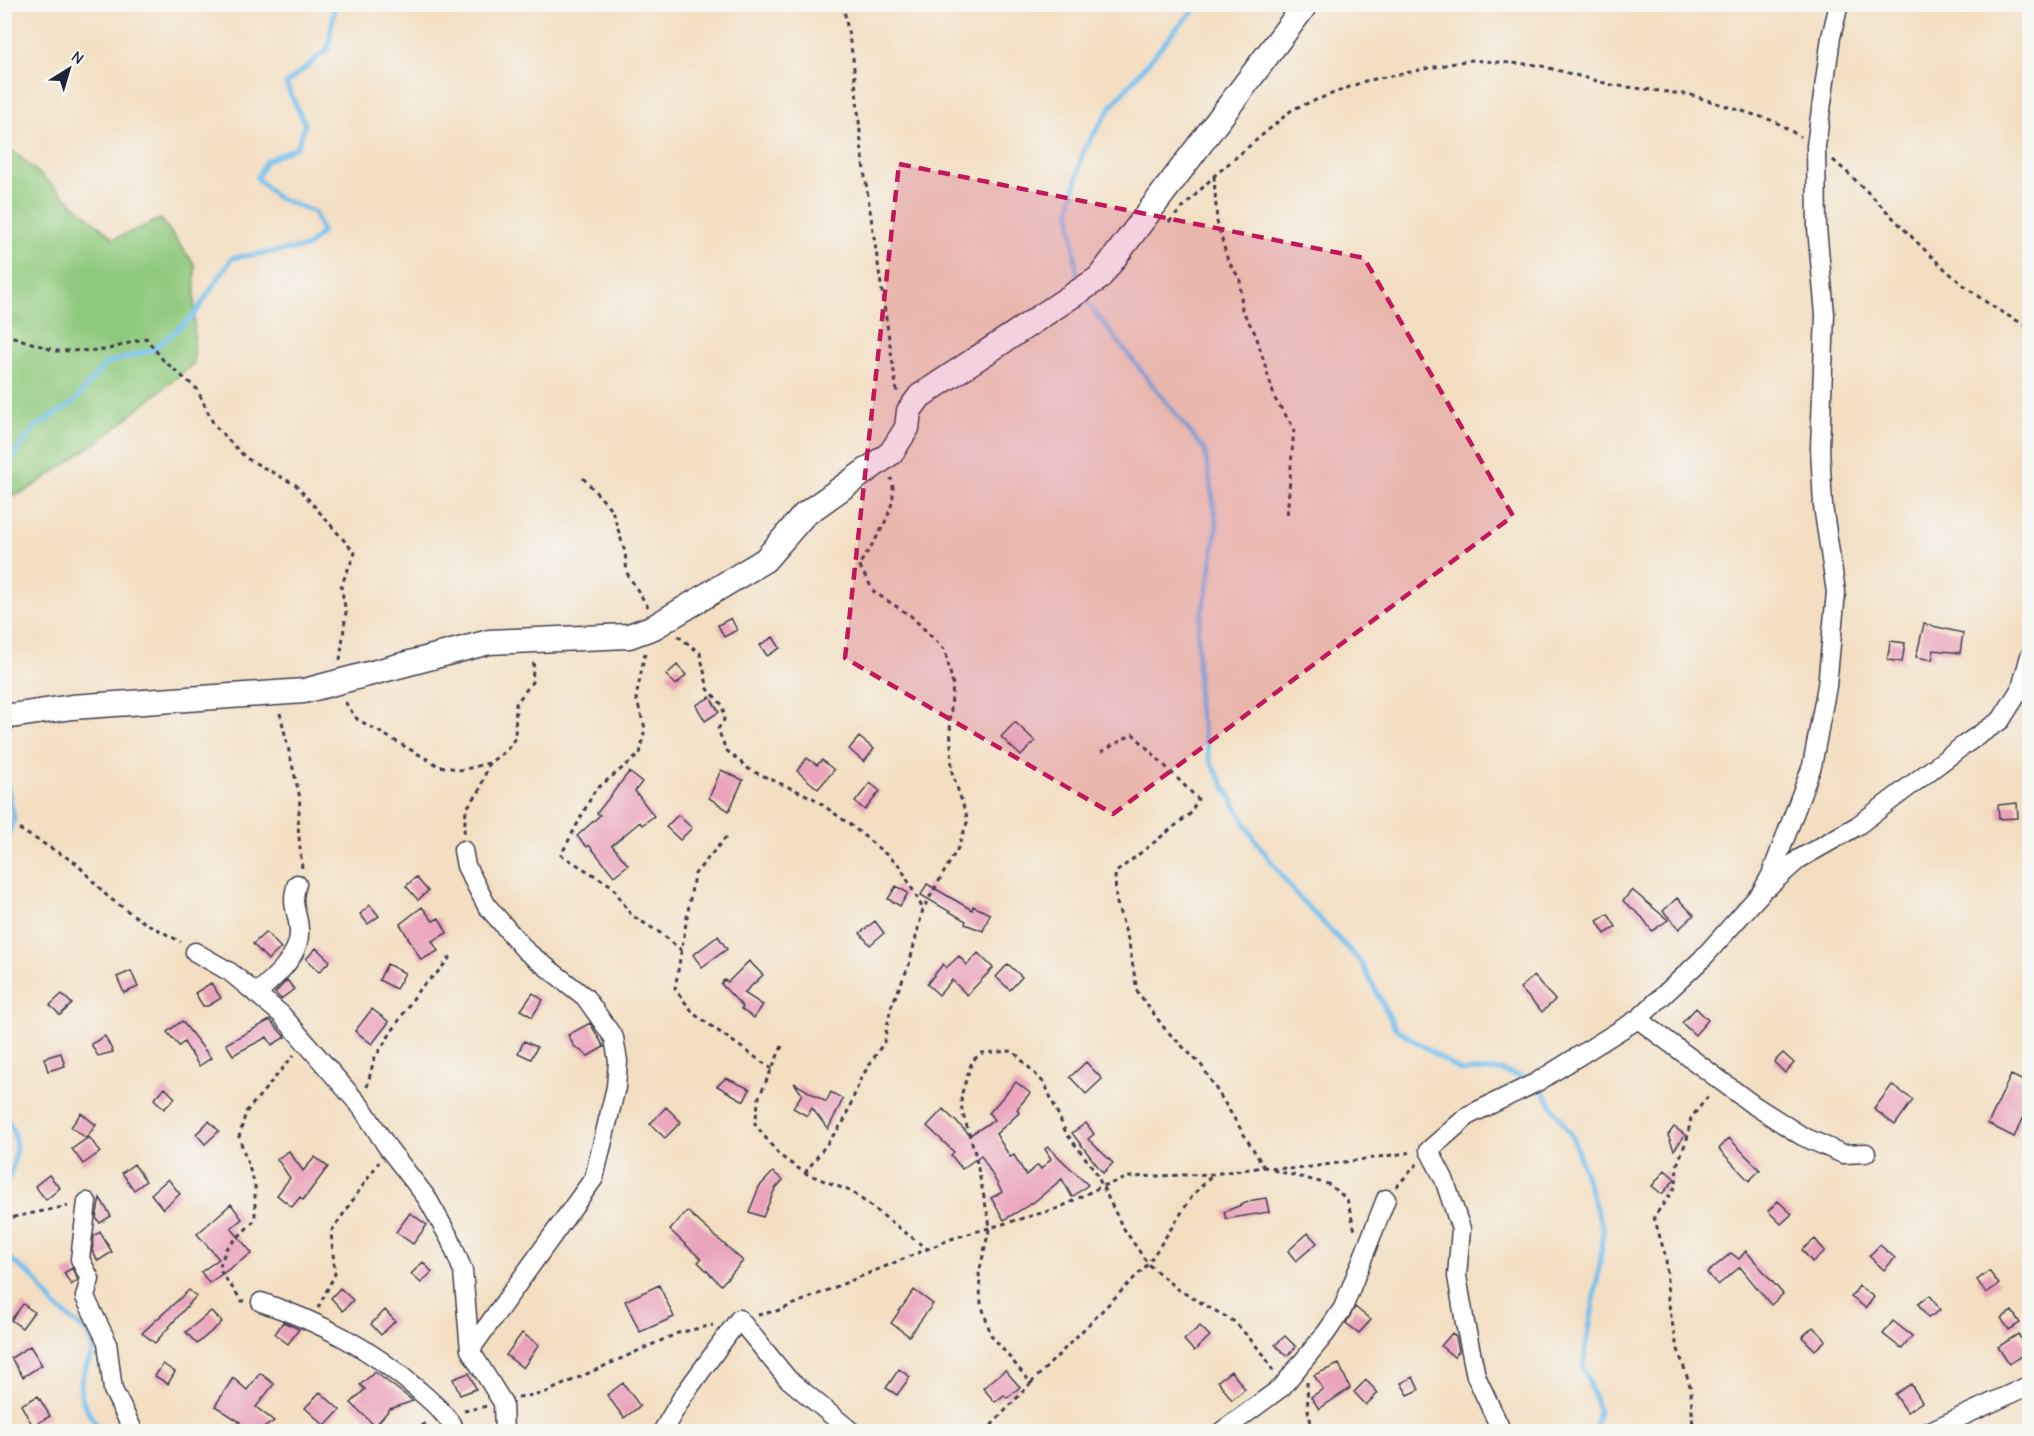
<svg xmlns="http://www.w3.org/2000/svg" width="2034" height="1436" viewBox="0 0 2034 1436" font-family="'Comic Neue',sans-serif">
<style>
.green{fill:#8fc97d;stroke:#58765c;stroke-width:1.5}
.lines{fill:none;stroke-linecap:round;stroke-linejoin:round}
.stream{stroke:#75bfee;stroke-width:5}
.building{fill:#eaa3bb}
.street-casing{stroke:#413e4f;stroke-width:21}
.secondary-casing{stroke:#413e4f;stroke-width:27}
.path{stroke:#413e4f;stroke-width:3;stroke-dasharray:4.5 4.5;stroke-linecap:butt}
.street{stroke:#fff;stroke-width:18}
.secondary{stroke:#fff;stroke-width:24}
.marked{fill:#c2185b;fill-opacity:0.2;stroke:#c2185b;stroke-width:4.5;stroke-dasharray:12 8;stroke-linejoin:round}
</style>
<rect width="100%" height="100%" fill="#f6f6f2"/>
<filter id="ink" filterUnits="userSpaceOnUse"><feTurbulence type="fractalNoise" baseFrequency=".0167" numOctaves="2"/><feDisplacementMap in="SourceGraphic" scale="12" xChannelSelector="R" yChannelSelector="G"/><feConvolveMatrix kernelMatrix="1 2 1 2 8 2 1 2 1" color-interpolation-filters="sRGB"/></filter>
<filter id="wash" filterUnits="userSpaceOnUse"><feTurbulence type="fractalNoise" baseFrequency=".008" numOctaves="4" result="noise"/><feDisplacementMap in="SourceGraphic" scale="24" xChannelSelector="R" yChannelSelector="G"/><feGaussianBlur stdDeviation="1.35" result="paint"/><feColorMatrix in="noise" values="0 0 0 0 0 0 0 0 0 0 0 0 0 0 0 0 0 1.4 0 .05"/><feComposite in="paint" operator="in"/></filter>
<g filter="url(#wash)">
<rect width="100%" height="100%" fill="#f3dec1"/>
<path class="green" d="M4 143 114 239 161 219 195 265 194 363 106 436 26 491 5 498Z"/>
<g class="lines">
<path class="stream" d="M1078 285 1070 209 1083 151 1111 107 1175 30 1200 4
M1082 296 1205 451 1217 525 1209 580 1198 631V705L1210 761 1255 840 1295 893 1361 962 1395 1028 1461 1071 1500 1070 1531 1080
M4 469 35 427 73 403 105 364 154 349 194 315 232 258 307 247 322 232 314 212 276 197 257 178 266 161 297 147 305 124 286 84 328 49 335 4
M4 769 14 819 4 847
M1538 1084 1573 1138 1603 1229 1600 1262 1583 1366 1599 1410 1594 1432
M4 1116C23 1135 16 1166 4 1187
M4 1254 33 1277 56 1307 89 1334 93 1352C73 1391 78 1398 102 1432"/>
</g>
<g id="blocks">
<path class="building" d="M731 618 737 630 724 637 718 625Z
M1924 624 1963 633 1960 653 1934 650 1932 660 1916 657Z
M773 637 780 648 767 656 760 645Z
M1890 641 1905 643 1902 662 1888 660Z
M677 665 686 675 676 685 666 675Z
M710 697 719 712 705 721 696 705Z
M1015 722 1035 741 1021 756 1001 737Z
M859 737 874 749 864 762 849 749Z
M807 758 817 765 822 760 834 770 818 789 797 771Z
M721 770 743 780 729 811 709 798Z
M629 772 642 782 635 791 654 816 642 825 640 822 612 845 628 865 614 876 589 845 587 847 577 836 600 815 597 813Z
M870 783 880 791 865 810 855 802Z
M2017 803 2018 818 1999 819 1998 805Z
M678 815 692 828 680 840 666 827Z
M416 877 428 891 418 900 406 886Z
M927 884 972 910 973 906 990 914 983 931 965 924 966 921 921 895Z
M896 886 908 893 900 906 888 899Z
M1632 890 1668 920 1652 931 1642 917 1623 901Z
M1677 898 1694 915 1679 929 1663 911Z
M370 905 379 916 368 924 360 914Z
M422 907 433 921 439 918 447 933 432 941 438 951 421 960 400 924Z
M1608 914 1616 927 1605 934 1597 921Z
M875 921 884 933 870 945 860 933Z
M266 932 281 948 268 960 253 944Z
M718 936 727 949 702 967 693 955Z
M316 948 330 961 319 972 306 959Z
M978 953 993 968 967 995 952 980 939 995 927 984 943 964 946 968 959 956 967 965Z
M749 961 763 975 744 993 763 1005 754 1018 741 1009 743 1007 721 984 724 980 728 982Z
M387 964 405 973 396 989 379 980Z
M1008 964 1022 977 1010 990 996 977Z
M131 971 138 987 124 993 117 977Z
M1534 976 1555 1000 1542 1012 1520 988Z
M287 980 294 989 281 999 275 993Z
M211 983 221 998 208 1006H203L195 993Z
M533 993 543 1000 532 1017 521 1010Z
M62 994 72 1004 60 1015 50 1005Z
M1696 1008 1708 1020 1695 1035 1682 1023Z
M372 1009 389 1022 372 1044 355 1031Z
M270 1020 285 1037 272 1045 267 1037 233 1055 226 1044Z
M182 1021 211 1058 199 1066 184 1042 179 1046 167 1032Z
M590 1023 604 1047 588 1056 574 1046 568 1035Z
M105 1036 113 1052 98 1056 91 1044Z
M524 1041 537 1047 531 1059 518 1053Z
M61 1053 65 1066 48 1071 44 1058Z
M1783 1053 1794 1063 1785 1073 1774 1062Z
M1086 1062 1102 1079 1086 1094 1070 1077Z
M2011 1075 2030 1084V1105L2014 1137 1988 1124Z
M726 1078 750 1089 744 1101 717 1086Z
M1016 1082 1030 1093 1017 1109 1019 1113 996 1134 1010 1157 1014 1155 1026 1175 1038 1165 1041 1169 1051 1159 1045 1149 1048 1147 1088 1185 1072 1197 1062 1179 1034 1202 1004 1220 991 1198 1002 1192 981 1155 962 1169 951 1155 954 1152 927 1126 943 1109 970 1135 994 1120 989 1113Z
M794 1083 826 1102 831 1092 843 1099 828 1129 812 1108 807 1116 793 1108 802 1094Z
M1892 1085 1913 1100 1895 1125 1874 1109Z
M165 1088 175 1098 164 1109 154 1099Z
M666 1107 681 1122 665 1138 650 1124Z
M81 1113 96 1125 86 1138 71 1127Z
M209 1121 219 1131 205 1144 196 1134Z
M1086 1123 1094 1134 1088 1139 1113 1163 1103 1173 1072 1133Z
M1674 1127 1685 1135 1674 1150 1668 1135Z
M89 1137 100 1152 83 1164 72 1149Z
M1729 1138 1760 1170 1749 1181 1719 1149Z
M289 1151 303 1171 315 1157 328 1167 303 1200 300 1197 292 1207 277 1195 290 1178 277 1159Z
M134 1164 146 1181 134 1190 122 1173Z
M1665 1170 1675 1179 1662 1194 1652 1186Z
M773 1172 783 1180 775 1189 763 1217 749 1212 759 1187Z
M49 1175 60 1188 46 1200 35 1186Z
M168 1179 180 1194 163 1209 151 1194Z
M100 1198 111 1216 100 1223 96 1218Z
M1266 1198 1269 1212 1226 1219 1224 1212 1253 1200Z
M1778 1201 1792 1214 1781 1224 1768 1211Z
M231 1204 242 1219 231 1228 252 1253 209 1283 201 1272 219 1259 197 1234Z
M687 1211 743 1261 721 1285 698 1262 701 1259 670 1230Z
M410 1213 427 1225 413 1244 396 1232Z
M100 1232 112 1252 98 1261 92 1251 94 1236Z
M1308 1233 1317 1243 1296 1261 1288 1251Z
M1815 1239 1825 1251 1812 1262 1802 1250Z
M1880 1245 1895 1258 1884 1270 1869 1256Z
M1746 1251 1783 1294 1771 1305 1740 1267 1718 1285 1707 1273 1731 1253 1739 1259Z
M423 1262 432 1272 421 1283 411 1274Z
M72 1268 78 1280 71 1285 64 1273Z
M1989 1271 1999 1284 1986 1293 1977 1280Z
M659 1285 674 1317 640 1332 625 1301Z
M1859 1286 1874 1297 1866 1308 1851 1297Z
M340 1288 353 1300 343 1311 331 1298Z
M189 1290 196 1296 155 1343 142 1333Z
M914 1290 933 1304 909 1336 891 1323Z
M1930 1295 1940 1310 1928 1318 1918 1304Z
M23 1304 34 1312 22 1328 11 1320Z
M1355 1307 1371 1320 1359 1333 1346 1323Z
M385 1310 395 1321 381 1335 371 1324Z
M211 1311 222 1322 197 1344 186 1332Z
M2012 1311 2020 1323 2009 1330 2001 1318Z
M1893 1321 1912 1336 1902 1349 1883 1334Z
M283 1322 299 1329 288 1344 275 1334Z
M1200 1326 1210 1336 1194 1351 1184 1340Z
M1813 1327 1826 1340 1815 1350 1802 1337Z
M522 1333 539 1345 523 1368 506 1355Z
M1452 1333 1456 1337 1459 1351 1454 1357 1441 1346Z
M2018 1334 2029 1351 2009 1364 1998 1347Z
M1285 1336 1296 1347 1287 1356 1275 1345Z
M30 1346 42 1365 23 1377 11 1358Z
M163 1364 175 1372 168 1384 155 1376Z
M1339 1364 1350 1388 1319 1409 1311 1397 1323 1389 1314 1375Z
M899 1369 910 1377 897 1395 886 1388Z
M1005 1370 1020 1387 1007 1398 1004 1395 995 1402 983 1388Z
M1231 1371 1245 1389 1232 1400 1218 1381Z
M375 1372 413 1401 390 1409 375 1426 351 1403 365 1389 360 1385Z
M260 1373 274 1384 256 1407 274 1421 259 1431H227L240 1422 215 1406 233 1378 247 1390Z
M469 1373 476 1389 460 1395 453 1379Z
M1413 1377 1419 1390 1408 1395 1401 1383Z
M1366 1380 1378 1393 1366 1405 1354 1392Z
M623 1383 640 1406 624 1418 607 1395Z
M1911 1384 1922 1402 1907 1412 1895 1394Z
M320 1392 340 1410 325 1426 305 1408Z
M38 1396 50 1416 33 1426 21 1405Z"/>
</g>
</g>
<g filter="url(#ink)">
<use href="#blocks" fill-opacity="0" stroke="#413e4f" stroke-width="1.5"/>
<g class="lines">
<defs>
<path id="street" d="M463 850 466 866 487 906 526 951 585 997 614 1038 618 1061 616 1087 594 1178 470 1350
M1769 886 1799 859 1857 826 1964 745 2001 720 2021 688 2030 656
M195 952 230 972 281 1014 362 1108 388 1148 427 1198 450 1239 463 1271 470 1350 503 1403 504 1432
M256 994C272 980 299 957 299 934 300 914 289 907 297 884
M1638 1019 1752 1104 1802 1136 1843 1154 1866 1153
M87 1202 80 1259 90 1279 85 1297 107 1342 113 1390 134 1432
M261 1302C320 1322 370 1348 416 1388 432 1402 446 1413 456 1432
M662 1432 683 1396 739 1319 787 1378 852 1432
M1221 1432 1282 1387 1326 1333 1343 1308 1386 1199
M1502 1432 1476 1376 1465 1323 1457 1276 1461 1229 1444 1179 1429 1150 1469 1115 1537 1082 1638 1019 1701 960 1761 893 1771 875 1812 766 1827 686 1836 592 1823 506 1820 448 1825 314 1817 228 1816 146 1831 37 1839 4
M1928 1432 2030 1385"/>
<path id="secondary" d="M4 717 72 707 304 691 489 642 629 636 654 627 765 560 804 515 891 453 907 428 909 411 920 396 1099 278 1306 4"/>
</defs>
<use href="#street" class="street-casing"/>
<use href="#secondary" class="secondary-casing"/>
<path class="path" d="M843 4 853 58 863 163 897 392
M2030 140V142
M1833 160C1899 216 1948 290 2030 327
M1214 176 1217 222 1228 261 1240 279 1242 310 1256 335 1275 399 1294 428 1287 516
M1169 222 1214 176 1293 109 1365 81 1470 60 1538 65 1612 85 1691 95 1774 121 1801 137
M4 334 56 351 106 350 146 338 163 360 197 389 214 425 246 458 296 485 355 553 341 586 346 612 340 660
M583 478 612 510 625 552 627 573 648 607
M678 636 700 653 708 689 723 706 724 720 718 729 726 750 750 770 813 798 852 826 900 866 923 909
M645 653 636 698 645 728 640 754 595 790 561 855 612 886 631 915 662 934 681 950
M345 702 357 719 439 766 462 770 489 763
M280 713 300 798 298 826 302 869
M1101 752 1133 734 1198 799 1190 814 1115 873 1116 900 1129 943 1137 991 1165 1029 1202 1066 1264 1167
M19 829 76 863 108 897 142 921 181 942
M464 833 466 809 479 792 489 763 506 751 515 738 516 704 532 682 534 659
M726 837 694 875 675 989 694 1014 772 1069
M782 1046 759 1097 755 1124 779 1155 805 1173 852 1192 927 1249
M367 1087 374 1059 420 988 437 973 452 955
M1273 1170 1328 1184 1347 1199 1355 1231
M805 1173 844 1121 861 1078 884 1042 891 1007 909 965 923 909 958 848 968 820 952 772 950 720 953 685 945 650 911 616 874 592 859 565C874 541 901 507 891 478
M1396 1187 1418 1163
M4 1219 68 1206
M245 1301H242L219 1269 226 1249 255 1220V1185L239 1137 246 1112 294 1055
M318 1308 335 1274 331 1232 379 1162
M758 1315 780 1310 954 1238 1059 1208 1102 1186 1130 1177 1213 1174 1264 1167 1297 1169 1413 1152
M1307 1382 1308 1410 1313 1432
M1031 1383 1148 1264 1193 1195 1213 1174
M518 1397 542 1394 678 1333 713 1325
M464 1411 487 1406
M405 1432 429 1422
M985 1432 1031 1383 991 1335 981 1303 979 1273 990 1226 974 1149 962 1111 961 1096 972 1061 982 1053 1013 1051 1045 1084 1066 1133 1094 1169 1122 1226 1148 1264 1177 1289 1235 1322 1265 1356 1273 1371
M1693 1432 1691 1389 1676 1343 1668 1300 1666 1258 1654 1217 1676 1186 1677 1165 1687 1139 1691 1118 1710 1094"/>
<use href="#street" class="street"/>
<use href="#secondary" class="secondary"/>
</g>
</g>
<path class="marked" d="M899 164 1364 258 1513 516 1113 814 845 658Z"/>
<rect width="2034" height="1436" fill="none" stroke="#f6f6f2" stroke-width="24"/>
<g transform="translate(69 69) rotate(37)" stroke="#f6f6f2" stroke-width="4.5" paint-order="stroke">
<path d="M0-4.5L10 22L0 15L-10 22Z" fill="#22223b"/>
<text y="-9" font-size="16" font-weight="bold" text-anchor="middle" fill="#22223b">N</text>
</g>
</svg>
